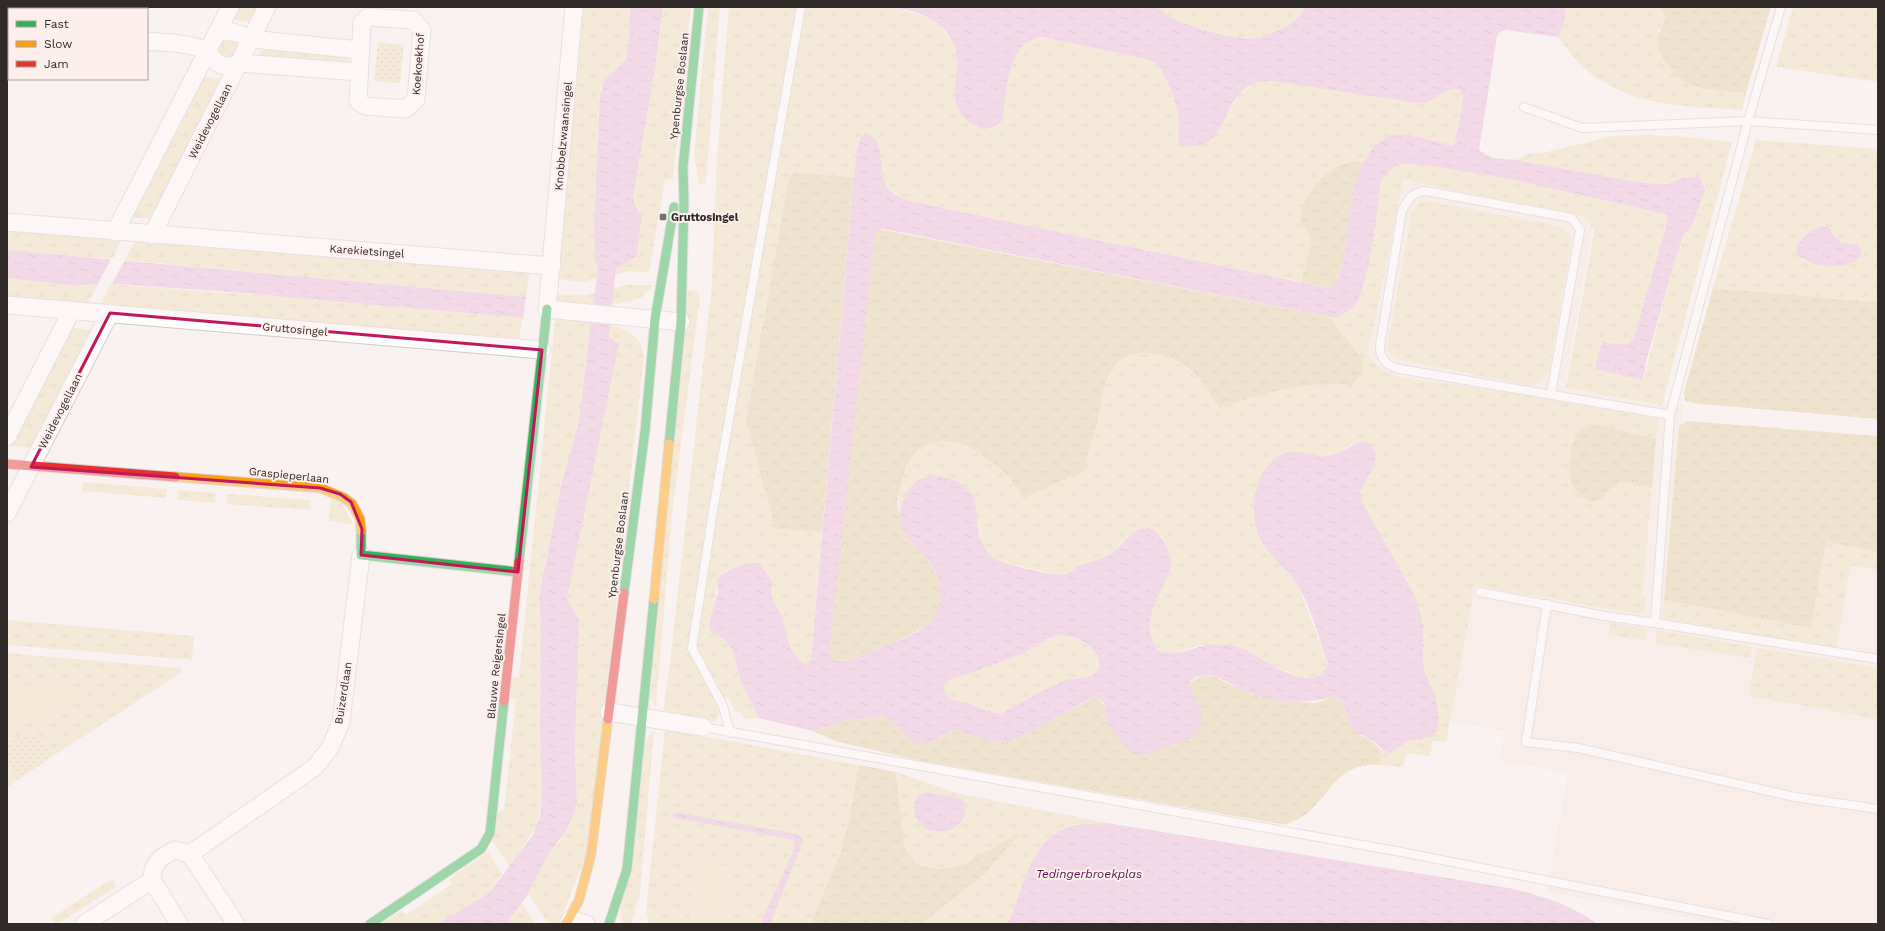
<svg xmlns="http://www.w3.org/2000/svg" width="1885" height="931" viewBox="0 0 1885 931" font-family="'Work Sans',sans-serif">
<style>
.built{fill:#f8e6e3}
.grass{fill:url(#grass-tufts);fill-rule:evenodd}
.forest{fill:url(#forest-crowns)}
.park{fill:url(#park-dots)}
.pitch{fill:#f0deba}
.water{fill:url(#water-ripples);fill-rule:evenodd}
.pier{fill:#f9f2f0}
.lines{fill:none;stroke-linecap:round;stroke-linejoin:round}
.lane-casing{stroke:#d1cbca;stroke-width:10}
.street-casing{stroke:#d1cbca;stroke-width:19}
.fast-casing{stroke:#d1cbca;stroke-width:11}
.slow-casing{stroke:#d1cbca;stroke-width:11}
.jam-casing{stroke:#d1cbca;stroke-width:11}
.lane{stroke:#fefdfd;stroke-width:8}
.street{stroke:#fefdfd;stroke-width:17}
.fast{stroke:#30b455;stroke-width:9}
.slow{stroke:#ff9f0a;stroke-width:9}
.jam{stroke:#e5322d;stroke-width:9}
.marked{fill:none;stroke:#c2185b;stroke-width:3;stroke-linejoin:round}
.poi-dot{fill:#76706f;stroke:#fdefec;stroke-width:1.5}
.labels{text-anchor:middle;stroke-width:4;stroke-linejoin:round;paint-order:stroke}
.street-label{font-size:11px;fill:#302a29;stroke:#fdefec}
.poi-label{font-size:11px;font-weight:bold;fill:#302a29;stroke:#fdefec;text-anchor:start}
.water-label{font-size:12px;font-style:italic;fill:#5d1154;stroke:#fdefec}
</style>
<defs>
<pattern id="grass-tufts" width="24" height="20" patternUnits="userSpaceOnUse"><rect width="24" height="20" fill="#f0deba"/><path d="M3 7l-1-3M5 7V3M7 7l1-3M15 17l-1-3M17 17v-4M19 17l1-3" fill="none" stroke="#cebfa0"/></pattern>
<pattern id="forest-crowns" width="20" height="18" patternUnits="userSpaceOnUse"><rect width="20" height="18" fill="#e5d0a5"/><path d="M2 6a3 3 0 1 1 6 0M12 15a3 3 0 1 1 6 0" fill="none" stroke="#c5b38e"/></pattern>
<pattern id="park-dots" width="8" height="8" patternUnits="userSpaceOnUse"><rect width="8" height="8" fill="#f0deba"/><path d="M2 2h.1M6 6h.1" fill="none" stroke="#cebfa0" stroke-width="1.8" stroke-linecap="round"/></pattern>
<pattern id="water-ripples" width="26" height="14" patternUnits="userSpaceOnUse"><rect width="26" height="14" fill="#eabbde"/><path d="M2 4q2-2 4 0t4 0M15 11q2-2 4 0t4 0" fill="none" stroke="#c9a1be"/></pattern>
</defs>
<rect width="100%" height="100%" fill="#f9f2f0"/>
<path class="built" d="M1401 181 1595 213 1566 381 1684 404 1679 431 1878 445V924H1723L1547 892 1568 773 1499 760 1505 731 1441 720 1365 372Z"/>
<path class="grass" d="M234 7H262L254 22 228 19Z
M582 7H630L629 36 626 60 613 71 601 86 594 222 639 210 634 203 633 198 656 62 663 7H691L673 180 665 179 649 273 631 271 582 282 558 279 572 73Z
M708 7H720L706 183 699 184 694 155Z
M729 7H892L930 18 940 26 953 42 957 58V108L966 119 976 127 991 129 998 126 1002 121C1007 94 1006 41 1042 37L1154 61C1166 72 1176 102 1179 118 1180 127 1178 136 1178 144L1190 147 1213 138 1240 93 1258 81H1271L1423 104C1434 101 1464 73 1463 102L1454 146 1405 135 1368 154 1363 164 1359 161 1328 173 1306 198 1302 207 1304 228 1310 237 1311 242 1301 282 910 201C888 192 880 183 881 158L858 142 854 177 795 173 791 175 788 181 747 415V424L775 529 822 532 811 659 808 663 804 664C786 649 789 637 782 617 776 601 768 600 773 581L759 563C746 563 724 567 718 580 716 584 716 598 715 604 713 614 708 622 710 631L725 640 733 652 740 679 759 718 744 719 740 710 736 713 728 697 721 698 719 716 715 722 663 712 669 672 712 283 717 157Z
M1156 7H1304C1301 17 1293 23 1283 28 1273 33 1263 38 1251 39 1236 40 1188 26 1174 19 1168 16 1162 11 1156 7Z
M1566 7H1660L1666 17 1658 32 1700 87 1746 93 1742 110C1683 106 1635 108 1586 70 1575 61 1567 48 1558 37L1564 25Z
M1793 7H1878V82L1776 67Z
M227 37C236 42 240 45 237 55L220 60 215 44 218 40Z
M264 46 348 54V66L258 58Z
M198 77 225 79 152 219 126 217Z
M1647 135 1688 137 1732 142 1662 405 1566 388 1594 232 1589 220 1576 214 1403 180 1368 355C1375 369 1391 373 1405 378L1588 403 1658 419 1656 439 1641 437 1616 427 1603 498C1620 474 1626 483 1652 488L1642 597H1646L1645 607 1642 612 1637 614 1475 585 1446 742 1433 741 1430 756 1406 753 1403 767 1380 765 1381 750 1389 754 1409 741 1429 737 1434 693 1423 667V626L1419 618V607L1409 585 1362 501 1360 492 1375 464 1352 444 1336 454 1326 457 1290 452 1280 454 1255 500 1254 517 1257 531 1263 544 1299 587 1328 664 1324 672 1314 678 1300 677 1277 667 1202 645 1175 653 1160 652C1134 620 1165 595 1172 562L1162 536 1132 534 1114 551 1100 560 1076 567 1066 574 1057 575 999 561 990 554 982 544 978 521 924 477C908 488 905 496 899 513V492L909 461 915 453 927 445 938 441H953L973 450 1002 468 1023 499 1087 461C1088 447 1094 437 1098 424 1103 407 1101 382 1112 368 1130 345 1167 353 1187 368 1201 378 1209 394 1219 408 1265 391 1302 381 1352 385L1362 358 1329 317C1343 319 1356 306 1361 293 1366 279 1368 263 1370 248 1374 226 1378 204 1381 181L1388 172 1398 164 1425 165 1504 178 1665 214 1668 219 1634 337 1628 344H1616L1607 341 1595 369 1643 380 1674 264 1684 234 1692 226 1698 212 1704 185 1698 176 1668 184 1644 183 1516 160 1528 154 1546 152 1613 136Z
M1756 140 1878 149V302L1713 288ZM1822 226 1830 228 1833 235 1841 242 1858 245 1833 266 1802 260 1797 244 1809 232Z
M1427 201 1558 226 1571 235 1572 239 1549 371 1542 381 1532 386 1401 360C1394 357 1389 355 1387 348L1412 211 1421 202Z
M7 230 120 239 121 240 113 259 13 251 7 250Z
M136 240 373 258 529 273 526 297 124 260Z
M7 278 68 285 98 284 86 307 7 300Z
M111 284 337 301 523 318 518 343 100 306Z
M627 285H653C650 289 645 295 640 298 618 307 583 305 560 303L552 295 555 293C579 300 602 291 627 285Z
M687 290 696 291 700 297 672 514 656 706 650 698Z
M569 318C595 323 641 322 644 356L589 848 559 924H549L528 894 548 855 561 840 577 794 575 749 579 619 567 599 619 344 609 338 610 333 579 421 561 486 539 597 541 621 540 729 542 798 537 826 510 867 492 841 498 811 504 810 516 699 509 698 511 677H519L555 320Z
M70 328 95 330 34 448 8 446Z
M83 482 167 489 166 498 82 491Z
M178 490 216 493 215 503 177 500Z
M227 494 311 500 310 510 227 504Z
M331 498 341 501 353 524 329 521Z
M1826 542 1878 552V570L1850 565 1836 648 1662 618 1664 600 1811 628Z
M7 620 194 636 192 660 7 645Z
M1610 623 1647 629 1645 640 1609 635Z
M1657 630 1752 647 1750 658 1655 643Z
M1058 635C1065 636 1074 636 1080 639 1091 644 1109 665 1093 675 1085 680 1072 677 1063 681 1041 690 1021 703 1000 714L952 699C946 695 943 691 945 684L952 679 985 668 1022 654 1048 639Z
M1757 648 1878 668V719L1749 696Z
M7 653 180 668 182 672 55 755 38 732 7 740Z
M665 729 859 765 848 824 838 859 810 924H649L646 911Z
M654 731 640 893 631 924H622L620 912 646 740Z
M7 759 15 782 7 787Z
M896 772 957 793 1107 823 1085 824 1046 841 1034 857 1014 911 1007 924H921L1019 834 966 863 947 869 929 868 914 862 905 848Z
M488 852 502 873 489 893 437 924H381L402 910 406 915 452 884 449 879Z
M112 879 117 886 58 924H56L51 918Z
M522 903 536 924H507Z"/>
<path class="forest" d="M1660 7H1771L1746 93C1728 91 1706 91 1688 84 1682 81 1676 75 1672 70 1654 49 1654 41 1666 17Z
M1359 161 1363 164C1348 204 1352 250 1333 289L1301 282 1311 242C1309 232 1301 227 1300 217 1300 200 1323 173 1338 166 1345 163 1351 162 1359 161Z
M795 173 854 177 822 532 775 529 747 424V415L788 181 791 175Z
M879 229 1329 317 1362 358 1363 371 1352 385C1302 381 1265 392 1219 408 1209 395 1201 377 1187 367 1167 353 1128 344 1112 369 1102 383 1102 405 1098 422 1094 439 1085 451 1088 469L1023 499C1011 478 1004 470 983 456 966 445 950 437 930 444 916 449 907 461 904 475 901 486 895 502 899 513 910 546 953 573 938 611 936 618 929 624 922 628 910 636 867 656 853 659 846 660 839 661 832 660L829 657 828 652 876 231Z
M1713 288 1878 302V419L1700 404 1685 401 1684 392Z
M1687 421 1878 436V552L1826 542 1811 628 1664 600 1679 426Z
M1596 424C1617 427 1636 436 1656 439L1652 488C1626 483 1620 474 1603 498L1590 502C1584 498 1578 494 1574 487 1566 473 1569 443 1580 431 1584 426 1590 425 1596 424Z
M1204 675 1212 676 1251 694 1280 701 1315 703 1334 697 1342 703 1361 736 1369 738 1381 750 1380 765C1339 762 1333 790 1308 813 1302 818 1292 821 1286 825L921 761 835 741 813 731 849 720 884 716 891 721 940 738 953 730 1008 741 1023 736 1094 697C1106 700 1105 712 1107 723L1191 690 1189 683Z
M859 765 896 772 905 848 914 862 929 868 947 869 966 863 1020 833 986 873 921 924H810L838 859 848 824Z"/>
<path class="park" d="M378 42 404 45 400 83 374 81Z
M38 732 55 755 15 782 7 759V740Z"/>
<path class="pitch" d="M65 678 72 711 7 724V690Z
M694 863 732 866 727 923 689 920Z"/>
<path class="water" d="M630 7H663L656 62 633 198 634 203 642 217 636 257 616 269 609 337 619 344 567 599 579 619 575 749 577 804 568 828 548 855 528 894 507 924H437L489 893 533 835 540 816 542 798 540 729 541 621 539 597 561 486 579 421 598 266 595 262 594 222 600 96 604 80 626 60 629 36Z
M884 7H1156C1162 11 1168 16 1174 19 1188 26 1236 40 1251 39 1263 38 1273 33 1283 28 1293 23 1301 17 1304 7H1566L1564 25 1558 37 1506 30 1500 32 1497 36 1479 150 1492 158 1516 160 1644 183 1668 184 1682 178 1698 176 1704 185 1705 191 1692 226 1684 234 1674 264 1646 362 1643 380 1595 369 1602 341 1616 344H1628L1634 337 1668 219 1665 214 1504 178 1425 165 1398 164 1388 172 1381 181C1378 207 1369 282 1357 302 1351 310 1344 314 1335 318L884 229H879L876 231 829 657C840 666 858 657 870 652 887 645 909 638 924 627 945 611 945 582 929 561 915 543 892 532 902 504 904 498 908 490 912 485 920 478 931 474 941 476 996 489 964 526 989 553 998 563 1011 564 1023 568 1032 570 1058 577 1066 574 1070 573 1073 569 1076 567 1089 561 1102 561 1113 552 1120 547 1125 540 1131 535 1155 515 1166 543 1172 562 1165 595 1134 620 1160 652 1164 652 1170 653 1175 653 1191 651 1205 642 1223 645 1229 645 1237 647 1243 649 1264 658 1314 699 1328 664 1319 639 1312 610 1299 587 1289 572 1274 560 1264 545 1246 519 1252 472 1280 455 1295 446 1312 458 1327 456 1340 455 1351 444 1363 441L1371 445 1376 453 1375 464 1360 492 1362 501 1416 598 1423 625V667L1434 693 1438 709 1439 722 1436 732 1430 737 1409 741 1389 754C1381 750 1376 742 1369 738 1363 735 1358 735 1353 729 1346 718 1347 703 1334 697 1306 704 1277 704 1250 693 1238 689 1217 674 1205 675 1199 675 1192 679 1189 683L1201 712 1202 724 1198 732 1191 738 1144 755H1135L1128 750 1107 723 1104 703 1100 699 1094 697C1068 708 1023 744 997 742 982 740 968 732 953 730 909 757 917 740 884 716L849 720 813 731 759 718 740 679 733 652 725 640 710 631 709 625 718 592 717 581 721 575 733 568 748 563H759L773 582C768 600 776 601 782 617 789 637 786 649 804 664L808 663 811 659 856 155 860 138 866 133C889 141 874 176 891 191 896 196 904 199 910 201L1333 289C1356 247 1340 173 1380 142 1384 139 1388 135 1393 135 1413 133 1435 142 1454 146L1463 102C1464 73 1434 101 1423 104L1271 81C1259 81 1249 84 1240 93 1224 110 1223 142 1196 146 1189 147 1184 147 1178 144 1178 136 1180 127 1179 119 1176 102 1166 72 1154 61L1042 37C1006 41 1007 94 1002 121 988 138 963 124 957 106 951 91 959 74 957 58 954 22 915 8 884 7ZM1058 635C1065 636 1073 636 1079 639 1091 644 1109 664 1093 675 1085 680 1072 677 1063 681 1041 690 1021 703 1000 714L952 699C946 695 943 691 945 684L952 679 985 668 1022 654 1048 639Z
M1820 226 1830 228 1833 235 1841 242 1858 245 1861 250 1860 257C1847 272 1807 267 1796 253L1797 244 1809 232Z
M7 250 526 297 523 318 218 291 115 284 68 285 7 278Z
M927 792 962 799C965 806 967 815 961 822 956 828 950 831 942 831 939 831 933 831 930 830 913 825 906 796 927 792Z
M674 812 797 834 802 838 803 842 770 924H760L794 849 795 843 793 840 675 818 672 816Z
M1107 823 1509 888C1545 897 1567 903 1598 924H1007C1024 893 1027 844 1064 829 1077 823 1093 824 1107 823Z"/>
<path class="pier" d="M112 257 126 258 111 286H97Z"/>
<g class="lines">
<defs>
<path id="lane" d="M1524 107 1582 128 1748 121 1878 130
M1551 394 1580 230 1572 218 1426 191C1412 192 1408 199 1402 211L1380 346C1380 360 1387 366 1400 369L1670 415
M1480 592 1605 616 1655 623 1670 415 1748 121 1781 7
M1547 604 1526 742 1578 748 1795 797 1878 809
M1655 623 1878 659
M703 727 1396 851 1768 924
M730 733 723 706 692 648 713 511 801 7"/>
<path id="street" d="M574 7 547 309 681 322
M32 9H48
M368 17 413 20 422 30 416 99 406 109 365 106 358 101 362 23Z
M219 30 237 33 251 39 360 50
M7 31H9
M147 41C165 43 189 42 205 51 213 55 214 64 224 66 229 67 234 65 239 63L359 72
M7 222 552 266
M115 232 230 7
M152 235 267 7
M7 305 542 350
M7 437 72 310
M7 513 110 313
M609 712 703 727
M190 854 236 924
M152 880 179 924
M571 919 586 924
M84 924 152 880C152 862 161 857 175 850L190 854 315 767 330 748 341 722 361 555"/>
<path id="fast" d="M669 444 681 322 684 202 683 167 699 7
M361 531V555L518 572
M519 562 547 309
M624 593 645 431 655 319 674 207
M370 924 481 849 490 833 504 701
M609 924 627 869 654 599"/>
<path id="slow" d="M175 477 320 488 344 498 352 504 360 519 361 531
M654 599 669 444
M566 924 579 900 591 855 608 719"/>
<path id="jam" d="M7 464 175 477
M504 701 519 562
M608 719 624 593"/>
</defs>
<use href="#lane" class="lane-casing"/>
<use href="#street" class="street-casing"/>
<use href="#fast" class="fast-casing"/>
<use href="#slow" class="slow-casing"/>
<use href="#jam" class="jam-casing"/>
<use href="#lane" class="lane"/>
<use href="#street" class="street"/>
<use href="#fast" class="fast"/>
<use href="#slow" class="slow"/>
<use href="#jam" class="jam"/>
</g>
<path d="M0 0H1885V931H0ZM110 313 542 350 518 572 361 555 362 529 351 502 340 494 320 488 31 467Z" fill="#f9f2f0" fill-opacity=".55" fill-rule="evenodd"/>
<path class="marked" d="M110 313 542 350 518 572 361 555 362 529 351 502 340 494 320 488 31 467Z"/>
<rect class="poi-dot" x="659" y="213" width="8" height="8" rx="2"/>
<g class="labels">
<g class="street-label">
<text transform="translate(418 64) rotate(-86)" y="4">Koekoekhof</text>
<text transform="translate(679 86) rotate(-84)" y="4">Ypenburgse Boslaan</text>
<text transform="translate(210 121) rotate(-63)" y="4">Weidevogellaan</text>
<text transform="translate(563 136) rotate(-85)" y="4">Knobbelzwaansingel</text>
<text transform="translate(367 251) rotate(4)" y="4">Karekietsingel</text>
<text transform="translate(295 329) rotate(5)" y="4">Gruttosingel</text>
<text transform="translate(60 411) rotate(-63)" y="4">Weidevogellaan</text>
<text transform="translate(289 475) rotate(6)" y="4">Graspieperlaan</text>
<text transform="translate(618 545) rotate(-83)" y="4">Ypenburgse Boslaan</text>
<text transform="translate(496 666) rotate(-84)" y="4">Blauwe Reigersingel</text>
<text transform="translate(343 693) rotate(-81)" y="4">Buizerdlaan</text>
</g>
<g class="poi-label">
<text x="671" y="221">Gruttosingel</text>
</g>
<g class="water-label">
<text x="1089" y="878">Tedingerbroekplas</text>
</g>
</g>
<rect width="1885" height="931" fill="none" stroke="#302a29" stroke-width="16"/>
<rect x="8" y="8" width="140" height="72" fill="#fdefec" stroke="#aba09e"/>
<rect x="16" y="21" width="20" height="6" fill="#30b455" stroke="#aba09e"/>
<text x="44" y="28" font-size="12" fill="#302a29">Fast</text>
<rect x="16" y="41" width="20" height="6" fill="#ff9f0a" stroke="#aba09e"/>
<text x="44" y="48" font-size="12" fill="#302a29">Slow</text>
<rect x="16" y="61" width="20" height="6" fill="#e5322d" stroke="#aba09e"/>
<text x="44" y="68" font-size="12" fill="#302a29">Jam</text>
</svg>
